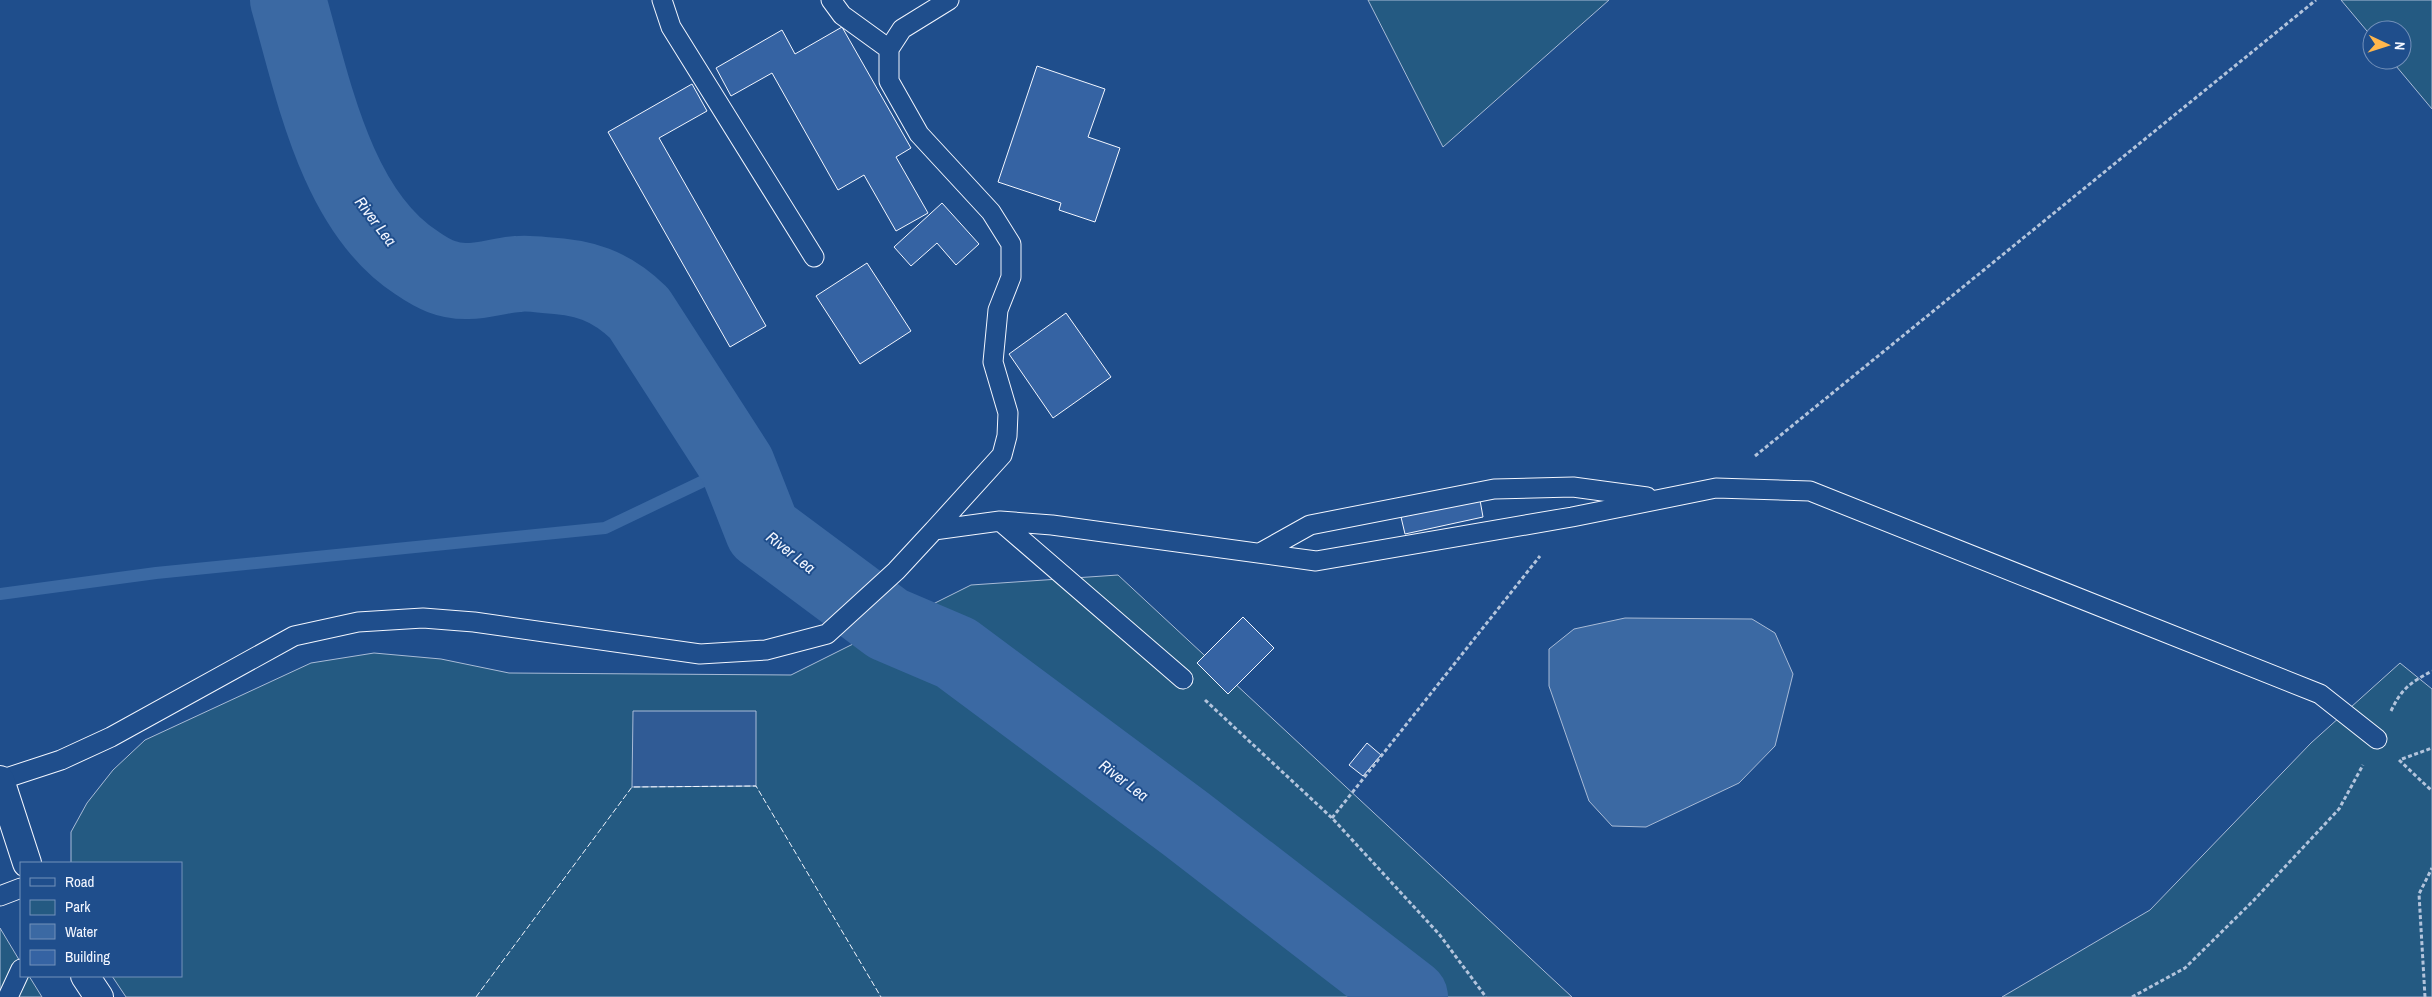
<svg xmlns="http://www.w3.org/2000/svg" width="2432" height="997" viewBox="0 0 2432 997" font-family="'Archivo Narrow',sans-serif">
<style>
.green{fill:#245a82;stroke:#a8bbd7}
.parking{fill:#305b95;stroke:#a8bbd7}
.water{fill:#3b69a3;stroke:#a8bbd7}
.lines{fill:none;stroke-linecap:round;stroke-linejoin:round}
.stream{stroke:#3b69a3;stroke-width:12}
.river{stroke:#3b69a3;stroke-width:76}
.building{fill:#3563a3;stroke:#f2f6ff}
.service-casing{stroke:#f2f6ff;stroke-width:21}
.secondary-casing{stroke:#f2f6ff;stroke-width:30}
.path{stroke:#b3c4dc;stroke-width:3;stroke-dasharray:4 2.5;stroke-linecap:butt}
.service{stroke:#1f4e8c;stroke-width:19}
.secondary{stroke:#1f4e8c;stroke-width:28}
.fence{stroke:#f2f6ff;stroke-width:1;stroke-dasharray:6 2.5;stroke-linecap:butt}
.labels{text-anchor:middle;stroke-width:4;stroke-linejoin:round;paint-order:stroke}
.water-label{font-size:16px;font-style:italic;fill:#f2f6ff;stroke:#1f4e8c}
</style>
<rect width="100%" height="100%" fill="#1f4e8c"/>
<path class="green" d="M1368 0H1609L1443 147Z
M2341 0H2432V109L2391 60H2402V30H2372V37Z
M1118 575 1572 997H126L112 976H181V863H71V832L87 803 113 770 145 740 311 663 374 653 441 659 509 673 791 675 971 585Z
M2400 663 2432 689V997H2002L2150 910 2311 743Z
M0 928 21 963V976H29L42 997H0Z"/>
<path class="parking" d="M633 711H756V786L632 787Z"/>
<path class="water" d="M1625 618 1752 619 1775 633 1793 674 1775 746 1739 783 1646 827 1612 826 1589 801 1549 686V649L1574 629Z"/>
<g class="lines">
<path class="stream" d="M0 594 156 573 605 528 737 465"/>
<path class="river" d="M288 0C313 87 336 211 417 263 433 274 448 282 469 281 485 281 501 275 518 274 526 273 535 274 544 275 584 277 610 285 639 313L737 465 763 531 888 624 956 653 1186 824 1410 997"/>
</g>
<path class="building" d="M842 27 911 148 896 157 928 213 896 231 864 175 838 190 772 73 731 96 716 68 782 30 795 54Z
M1037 66 1105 89 1088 137 1120 148 1095 222 1059 210 1061 203 998 182Z
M692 84 707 111 659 138 766 326 730 347 608 132Z
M942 203 979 244 956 265 937 243 911 266 894 247Z
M867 263 911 331 860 364 816 296Z
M1066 313 1111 377 1053 418 1009 354Z
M1480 500 1483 517 1405 534 1401 517Z
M1243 617 1274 648 1228 694 1197 663Z
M1367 743 1381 755 1363 776 1349 765Z"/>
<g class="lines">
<defs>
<path id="service" d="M662 0 671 27 814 257
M831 0 842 15 889 49
M1000 521 1183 679
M934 530 1002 455 1007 436 1008 413 993 362 998 310 1011 277V244L991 212 919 134 889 81V49L902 29 949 0
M1260 553 1310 525 1494 489 1573 487 1647 497
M0 780 61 760 111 737 294 636 358 622 423 618 474 622 700 654 766 650 827 634 896 571 934 530 1000 521 1052 525 1316 561 1572 517 1716 488 1810 491 2320 694 2377 739
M0 896 21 888
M8 997 21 969"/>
<path id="secondary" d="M0 780 27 863
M85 976 99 997"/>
</defs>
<use href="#service" class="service-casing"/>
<use href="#secondary" class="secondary-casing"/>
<path class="path" d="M1755 456 2316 0
M1205 700 1332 818 1439 934 1486 997
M2391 711C2402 688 2410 683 2432 671
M2402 759 2432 748
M2399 760 2432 791
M1332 818 1540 556
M2132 997 2185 968 2253 901 2339 809 2363 765
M2425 997 2419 894 2432 868"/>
<use href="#service" class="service"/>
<use href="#secondary" class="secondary"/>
<path class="fence" d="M476 997 632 787 756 786 881 997"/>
</g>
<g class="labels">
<g class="water-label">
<text transform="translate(376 221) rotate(53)" y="6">River Lea</text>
<text transform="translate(791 552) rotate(38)" y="6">River Lea</text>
<text transform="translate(1124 780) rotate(37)" y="6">River Lea</text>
</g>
</g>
<rect x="20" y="862" width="162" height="115" fill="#1f4e8c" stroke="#7391ba"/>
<rect x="30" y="878" width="25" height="8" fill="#1f4e8c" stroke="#7391ba"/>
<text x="65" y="887" font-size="15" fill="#f2f6ff">Road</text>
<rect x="30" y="900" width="25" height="15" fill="#245a82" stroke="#7391ba"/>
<text x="65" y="912" font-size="15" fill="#f2f6ff">Park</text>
<rect x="30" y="924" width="25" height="15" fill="#3b69a3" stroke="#7391ba"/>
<text x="65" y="937" font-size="15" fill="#f2f6ff">Water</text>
<rect x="30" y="950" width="25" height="15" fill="#3563a3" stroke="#7391ba"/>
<text x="65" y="962" font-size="15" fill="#f2f6ff">Building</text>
<g transform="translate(2387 45) rotate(94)"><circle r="24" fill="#1f4e8c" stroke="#7391ba"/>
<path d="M0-4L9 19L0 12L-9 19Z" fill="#ffb74d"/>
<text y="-8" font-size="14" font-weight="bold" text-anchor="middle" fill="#f2f6ff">N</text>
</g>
</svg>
